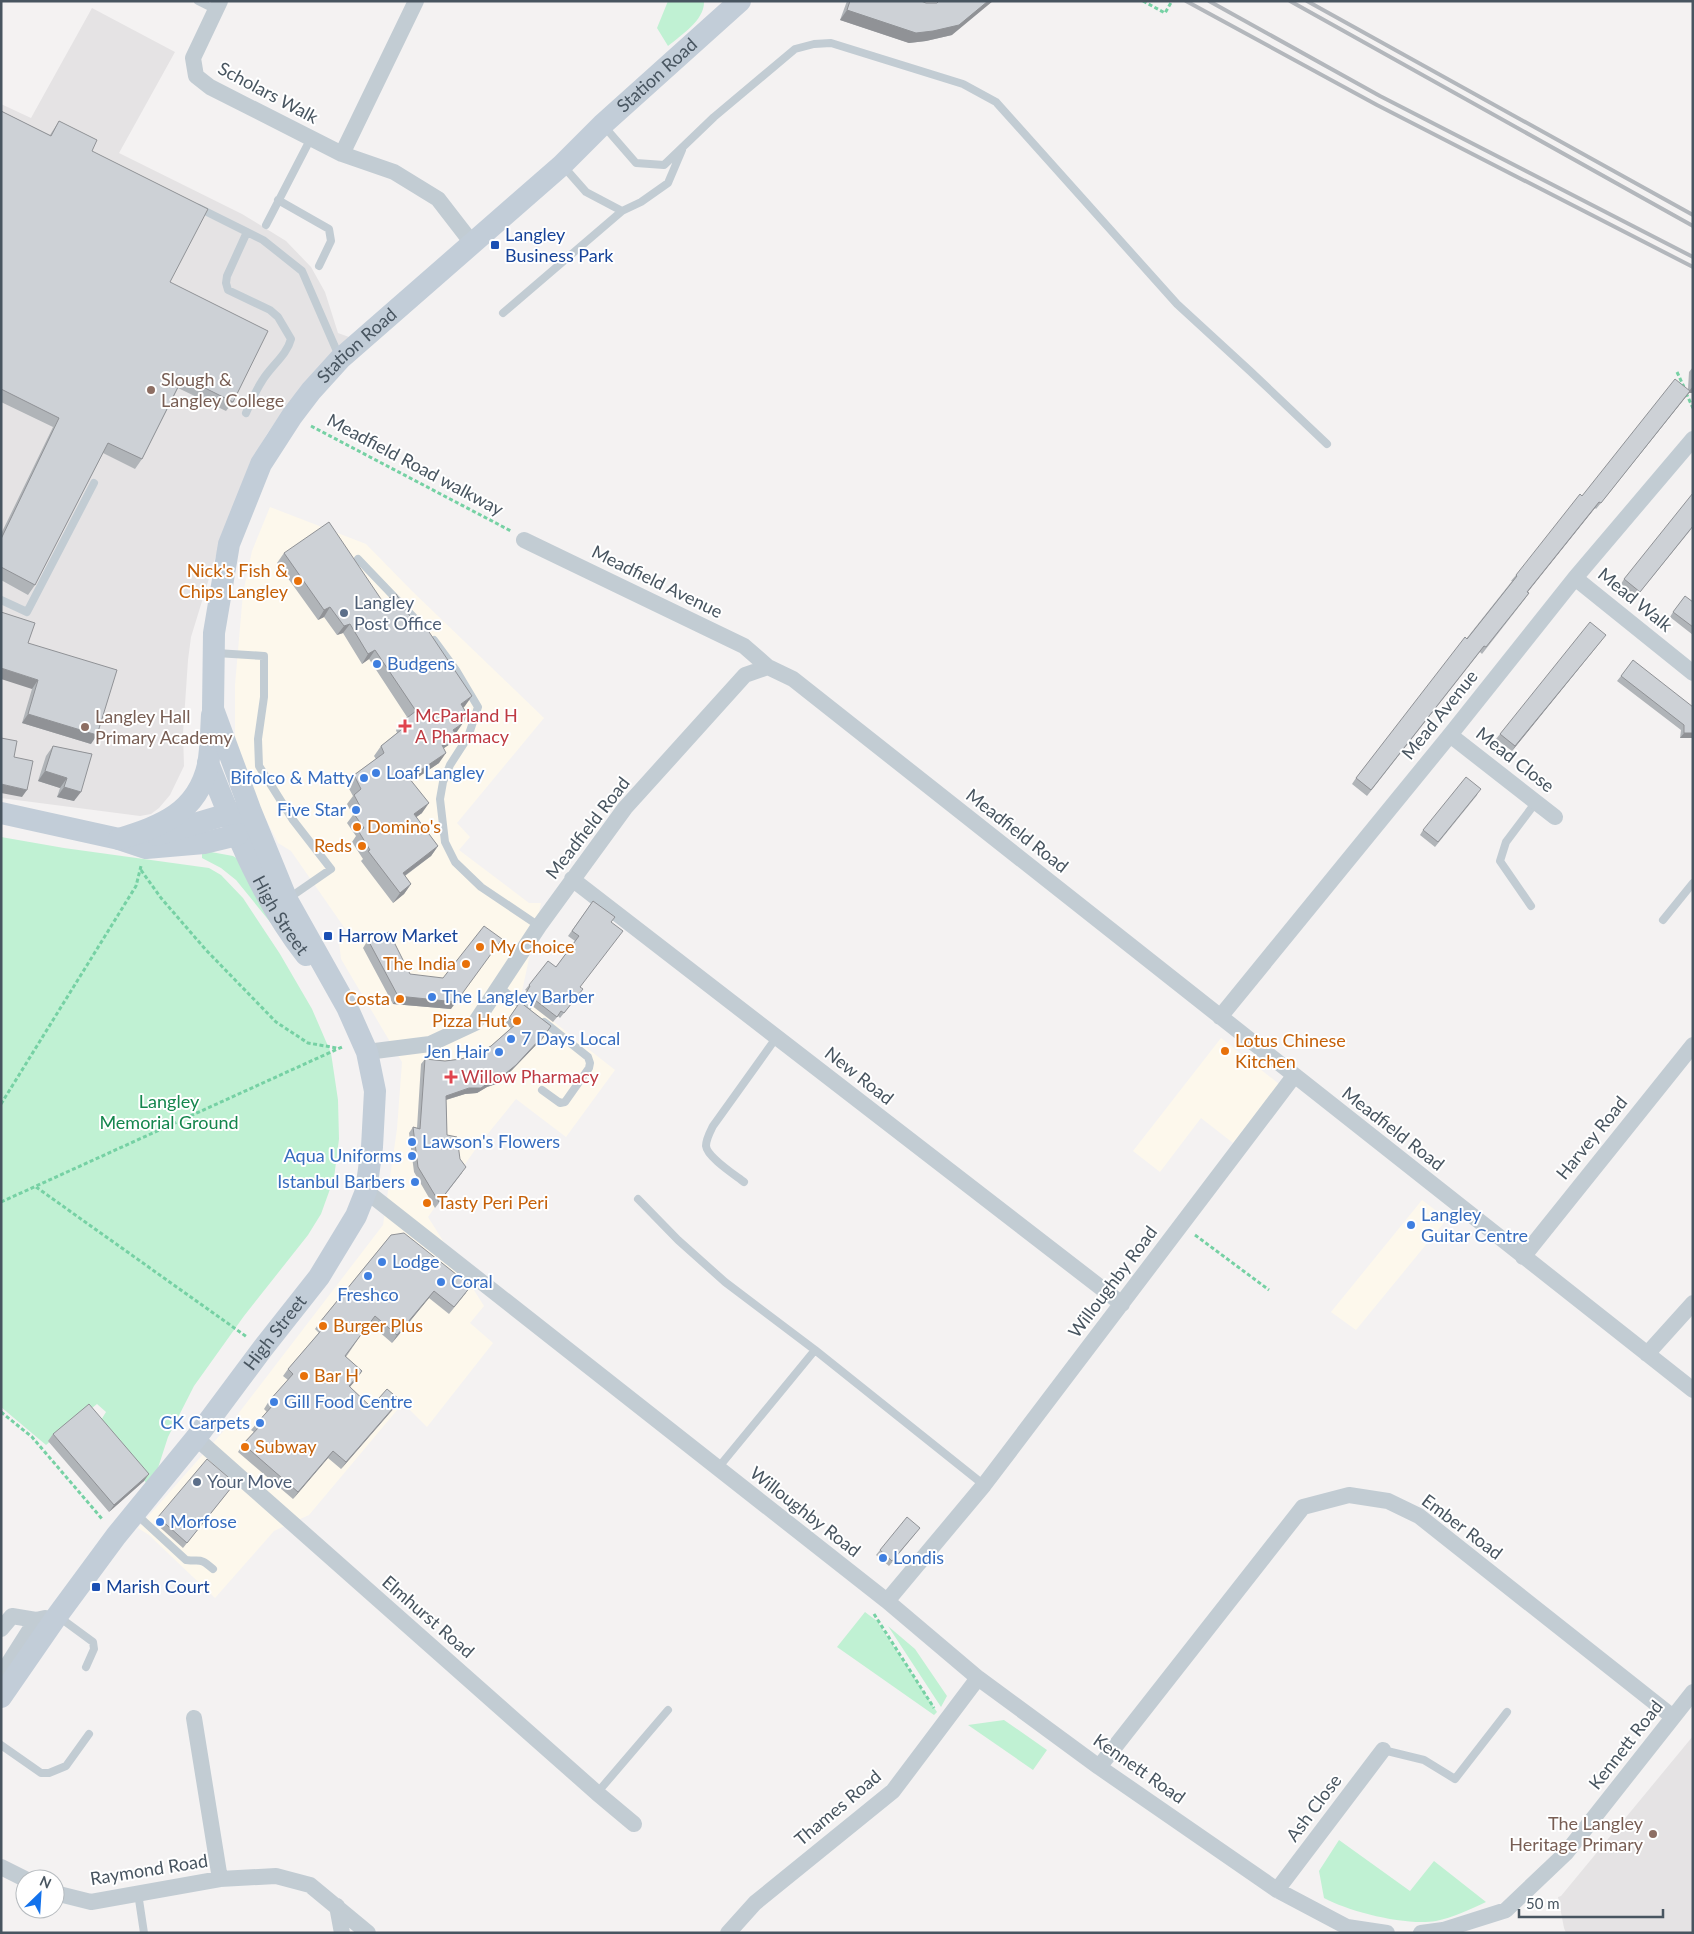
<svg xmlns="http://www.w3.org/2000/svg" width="1694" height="1934" viewBox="0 0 1694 1934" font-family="Lato,sans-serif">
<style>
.commercial{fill:#fdf8ec}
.education{fill:#e5e3e4}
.green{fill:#c0f1d3}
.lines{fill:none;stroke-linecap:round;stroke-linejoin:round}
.path{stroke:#76d1a4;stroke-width:3;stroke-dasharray:4 2.5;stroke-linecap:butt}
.lane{stroke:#c2ccd3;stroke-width:8}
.street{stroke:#c2ccd3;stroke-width:16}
.secondary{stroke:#c2cdd8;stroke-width:22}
.rail{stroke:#b3b7bc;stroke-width:4}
.wall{fill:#b0b4b8}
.shaded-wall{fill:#909296}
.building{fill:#cdd1d6;stroke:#909296}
.transit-dot{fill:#1a4fb4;stroke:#fff;stroke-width:2}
.education-dot{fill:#8d6e63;stroke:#fff;stroke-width:2}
.food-dot{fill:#e8710a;stroke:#fff;stroke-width:2}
.service-dot{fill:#5c6f8a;stroke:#fff;stroke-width:2}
.shop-dot{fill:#3f7fe0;stroke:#fff;stroke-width:2}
.health-dot{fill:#e0444e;stroke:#fff;stroke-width:2}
.labels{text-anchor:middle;stroke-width:4;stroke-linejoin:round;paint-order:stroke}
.street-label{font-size:18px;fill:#485560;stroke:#fff}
.transit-label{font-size:18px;fill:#164399;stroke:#fff;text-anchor:start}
.education-label{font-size:18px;fill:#785e54;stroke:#fff;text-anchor:start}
.food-label{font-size:18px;fill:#c56008;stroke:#fff;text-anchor:start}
.service-label{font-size:18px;fill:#4e5e75;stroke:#fff;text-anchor:start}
.shop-label{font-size:18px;fill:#366cbe;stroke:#fff;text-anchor:start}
.health-label{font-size:18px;fill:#be3a42;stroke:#fff;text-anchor:start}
.park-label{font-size:18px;fill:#14864d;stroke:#fff}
</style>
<rect width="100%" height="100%" fill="#f4f2f2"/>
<path class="commercial" d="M270 507 366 544 412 591 544 718 457 823 470 837 459 850 529 903H541L521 996 615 1070 566 1137 516 1099 477 1147 428 1217 484 1306 470 1323 493 1343 427 1427 403 1403 309 1515 274 1531 215 1598 149 1535 138 1528 235 1418 383 1225 397 1129 402 1062 341 959 339 942 346 930 291 851 278 843 250 788 235 746V685L243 593 252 551Z
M1221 1038 1279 1084 1233 1143 1201 1118 1160 1172 1133 1151Z
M1422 1200 1447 1219 1356 1330 1331 1312Z"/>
<path class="education" d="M92 8 175 52 119 153 242 214 286 241 311 267 325 292 338 333 349 337 283 411 267 434 250 463 223 533 191 637 188 660 183 734 184 766 170 795 159 808 151 814 140 816 1 798V104L31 118Z
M1693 1736V1933H1566L1564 1928 1558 1897 1561 1896Z"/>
<path class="green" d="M668 1H704C705 20 681 35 668 46L657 28Z
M1 837 64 848 209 868 221 875 243 898 280 954 312 1009 331 1053 338 1100 339 1139 334 1178 321 1214 308 1235 244 1316 194 1386 168 1437 158 1468 148 1485 98 1425 106 1412 97 1404 46 1445 1 1407Z
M211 852 233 856 243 862 275 928 236 880 221 868 202 858V853Z
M865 1612 877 1621 937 1712 934 1715 837 1647Z
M888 1626 915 1649 947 1696 941 1707Z
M1004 1720 1047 1750 1033 1770 968 1725Z
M1339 1840 1410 1891 1434 1861 1486 1902C1471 1909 1452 1918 1436 1921 1406 1926 1350 1912 1324 1898L1319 1871Z"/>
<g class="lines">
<path class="path" d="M1143 1 1165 13 1172 1
M1677 372 1684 387
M1686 393 1693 408
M311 426 511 531
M141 870 161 898 206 950 276 1022 308 1043 337 1048
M1 1104 136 886 141 866
M36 1187 247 1337
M1 1202 342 1047
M1195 1235 1269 1290
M1 1412 32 1437 103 1520
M874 1614 934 1708"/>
<path class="lane" d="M198 1 216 10
M603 125 636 163 664 165 714 117 795 49 814 44 831 43 963 84 996 102 1177 304 1250 371 1327 444
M564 167 586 192 622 211 641 202 668 183 682 150
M278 200 329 229 331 241 319 266
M199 208 263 240 302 271 339 356
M266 225 311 138
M503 313 622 211
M246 413C251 402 256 390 262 381 271 366 287 355 291 339L278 317 270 310 228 290 226 283 227 276 247 232
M358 559 425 629
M1 600 27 612 94 483
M434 640 456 670 478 707 468 737 450 765 443 782 440 799 445 842 455 862 481 887 539 926
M216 653 264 656V697L258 739 259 766 293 820 331 869 289 898
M1531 906 1500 861 1506 842 1536 802
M1663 920 1693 883
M499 987 527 1009
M542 1090 560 1103 565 1102 589 1068 590 1063 588 1057 544 1022
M744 1182C735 1175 707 1157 706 1146 706 1139 710 1132 713 1126L776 1038
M638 1199 678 1240 725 1282 815 1350 984 1485
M718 1468 815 1350
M136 1514 186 1560C202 1562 199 1557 213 1569
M59 1617 93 1642 94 1649 86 1667
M1 1745 41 1773H49L66 1766 89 1734
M1383 1750 1424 1760 1455 1779 1507 1712
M597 1793 668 1710
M138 1893 144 1933"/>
<path class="street" d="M220 1 193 58 196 76 210 87 342 154 394 172 438 199 472 243
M342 154 416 1
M524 540 744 646 768 667 793 679 1693 1390
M1575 578 1693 673
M1450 735 1555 817
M572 879 1122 1304
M1220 1017 1450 735 1575 578 1693 439
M367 1052 430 1044 475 1023 539 926 625 808 745 675 768 667
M366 1191 887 1601 984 1485 1294 1076
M1523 1257 1693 1045
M1647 1354 1693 1303
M196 1438 597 1793 634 1824
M887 1601 978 1678 1099 1767 1277 1890 1347 1927 1387 1933
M1 1629 12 1616 36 1620 45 1618
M1 1675 36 1620
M194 1718 220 1879
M1099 1767 1303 1507 1349 1495 1388 1501 1419 1516 1673 1717
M1 1867 25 1879
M1277 1890 1383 1750
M55 1893 91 1902 220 1879 276 1876 310 1885 368 1933
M337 1906 342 1933
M728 1933 755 1903 893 1791 978 1678
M1421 1933 1443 1930 1506 1910 1566 1853 1693 1692"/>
<g class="secondary">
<path id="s1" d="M208 763C235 830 261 898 306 955"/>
<path d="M1 813 119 839 146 848 204 843 237 835 244 823"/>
<path d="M157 835 228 814 244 812"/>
<path d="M119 839C161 826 197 813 208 765 211 749 211 731 212 715"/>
<path id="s2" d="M1 1697 57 1616 116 1536 196 1438 263 1348 319 1277 356 1216 366 1191 372 1147 375 1091 367 1052 347 1007 287 900 251 812 213 709 214 633 229 544 261 464 292 416 311 391 340 359 562 165 602 125 740 1"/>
</g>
<path class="rail" d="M1186 1 1377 105 1693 267
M1209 1 1380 96 1693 257
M1290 1 1693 226
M1307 1 1693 215"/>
</g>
<path class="wall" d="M847 1H921L952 35 926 41 909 43 840 20Z
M1 111 50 135 59 121 92 151 170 282 233 402 226 411 178 388 142 459 135 469 103 453 35 585 28 595 1 580V534L53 427 1 402Z
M1693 367V393H1689L1596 509 1595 508 1527 592 1529 593 1525 599 1482 654 1480 652 1367 796 1352 784 1356 778 1512 581H1511L1516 575 1688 389 1689 372Z
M1693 527 1636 597 1621 584 1624 579Z
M284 553 383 602 465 706 463 708 455 733 456 735 450 744 444 748 439 763 411 782 422 813 416 817 438 846 431 856 405 876 411 884 404 894 393 903 361 861 363 859 352 842 356 836 347 823 353 815 347 804 353 796 347 785 354 775 376 759 374 756 381 746 397 733 396 730 403 721 407 717 369 659 362 664 343 633 337 635 324 617 318 620 277 563Z
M1693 602V635L1670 617 1673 612Z
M1602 640 1512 751 1496 739 1500 734Z
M28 643 91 744 22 723 32 689Z
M1621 676 1693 707V738H1680L1681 730 1617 681Z
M53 746 92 754 74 801 57 797 60 788 38 781 46 756Z
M1478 794 1435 847 1420 835 1423 830Z
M593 901 611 922 580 987 579 994 560 1018 558 1016 553 1022 522 998 527 991 525 990 529 985 556 967 575 941 568 936Z
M368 940 410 974 451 1009 393 1004 363 948Z
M520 1002 551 1026 538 1046 536 1045 512 1070 496 1084 487 1087 477 1093 465 1094 446 1100 447 1135 462 1173 435 1208 414 1172 409 1133 413 1127 417 1128 421 1064 425 1059 445 1061 461 1059 477 1054 491 1046 511 1028 505 1024Z
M391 1235 466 1293 449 1314 429 1298 392 1343 369 1323 346 1357 362 1371 350 1387 371 1407 400 1400 395 1407 341 1469 328 1458 293 1499 238 1452 243 1444 254 1432 251 1430 257 1423 267 1412 264 1409 269 1401 288 1380 283 1376 288 1369 319 1333 315 1329 320 1322Z
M53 1434 144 1481 109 1512 48 1441Z
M231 1488 183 1548 154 1522 158 1517Z
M916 1533 889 1566 876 1555 880 1550Z"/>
<path class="shaded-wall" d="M993 1 952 35 926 41 909 43 840 20 847 10Z
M1693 386V393H1689L1596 509Z
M1599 502 1595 508 1523 598 1527 592Z
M330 607 324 617 318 620 324 610Z
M350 624 343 633 337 635 344 626Z
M1606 635 1602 640 1512 751 1515 746Z
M375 650 369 659 362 664 368 654Z
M1 668 38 680 32 689 1 679Z
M472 696 465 706 454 714 461 704Z
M28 714 97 735 91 744 22 723Z
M463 723 456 733 446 740 453 730Z
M1684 733H1693V738H1680Z
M456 735 450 744 435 754 442 745Z
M446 753 439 763 402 788 409 778Z
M45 771 67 778 60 788 38 781Z
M1 784 27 790 22 797 1 793Z
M64 787 81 792 74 801 57 797Z
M429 803 422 813 407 824 414 814Z
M438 846 431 856 396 882 403 873Z
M411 884 404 894 393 903 400 893Z
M497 946 451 1009 393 1004 398 996 456 1002Z
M540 1039 536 1045 512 1070 496 1084 487 1087 477 1093 465 1094 442 1101 446 1096 491 1081Z
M434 1291 429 1298 392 1343 397 1335Z
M362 1371 357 1379 344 1393 349 1386Z
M400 1400 395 1407 341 1469 346 1462Z
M333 1451 328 1458 293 1499 298 1492Z
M149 1474 144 1481 109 1512 114 1505Z"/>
<path class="building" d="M850 1H921L926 3H937L939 1H988L959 25 933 31 916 33 847 10Z
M1 111 51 136 59 121 97 140 92 151 208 209 170 282 268 331 233 402 183 377 142 459 108 443 35 585 1 567V539L59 418 1 389Z
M1675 379 1690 391 1601 503 1599 502 1527 592 1529 593 1486 647 1484 646 1371 790 1356 778 1465 637 1467 639 1517 576 1516 575 1580 494 1582 496Z
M1693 493V526L1640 592 1624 579Z
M329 522 383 602 396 594 415 624 421 620 472 696 461 704 467 714 463 723 453 730 456 735 442 745 446 753 409 778 429 803 414 814 438 846 403 873 411 884 400 893 368 851 370 850 359 832 364 828 354 814 361 808 354 795 361 789 354 775 384 753 381 746 406 726 403 721 416 711 375 650 368 654 350 624 344 626 330 607 324 610 284 553Z
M1685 596 1693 602V627L1673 612Z
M1 612 35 623 28 643 117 670 97 735 28 714 38 680 1 668Z
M1590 622 1606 635 1515 746 1500 734Z
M1633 660 1693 707V733H1684V725L1621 676Z
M1 738 17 741 14 757 33 761 27 790 1 784Z
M53 746 92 754 81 792 64 787 67 778 45 771Z
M1466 777 1481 789 1438 842 1423 830Z
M593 901 615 917 611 922 623 931 580 987 583 989 564 1013 561 1011 557 1017 526 993 530 986 529 985 548 961 556 967 579 936 572 931Z
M484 926 502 939 456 1002 398 996 368 940 389 932 410 974 443 978Z
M520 1002 551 1026 541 1040 540 1039 516 1065 500 1078 491 1081 481 1088H469L446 1096 447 1135 457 1137 460 1159 466 1167 439 1202 418 1167 413 1127 420 1129 425 1059 445 1061 461 1059 477 1054 491 1046 516 1024 509 1018Z
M404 1233 471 1286 454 1307 434 1291 397 1335 375 1316 345 1356 362 1371 349 1386 371 1407 387 1389 400 1400 346 1462 333 1451 298 1492 243 1444 260 1426 257 1423 273 1405 269 1401 293 1374 288 1369 325 1326 320 1322 391 1235Z
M89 1404 149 1474 114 1505 53 1434Z
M207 1459 235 1483 187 1543 158 1517Z
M907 1517 920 1528 892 1561 880 1550Z"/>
<g class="transit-dot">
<rect x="490" y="240" width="10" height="10" rx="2.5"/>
<rect x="323" y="931" width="10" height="10" rx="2.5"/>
<rect x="91" y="1582" width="10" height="10" rx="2.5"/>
</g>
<g class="education-dot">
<circle cx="151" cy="390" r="5"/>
<circle cx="85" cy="727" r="5"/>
<circle cx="1653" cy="1834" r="5"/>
</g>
<g class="food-dot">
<circle cx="298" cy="581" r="5"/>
<circle cx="357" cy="827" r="5"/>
<circle cx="362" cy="846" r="5"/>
<circle cx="480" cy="947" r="5"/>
<circle cx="466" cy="964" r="5"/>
<circle cx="400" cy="999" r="5"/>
<circle cx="517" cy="1021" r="5"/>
<circle cx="1225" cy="1051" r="5"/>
<circle cx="427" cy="1203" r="5"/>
<circle cx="323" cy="1326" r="5"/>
<circle cx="304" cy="1376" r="5"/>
<circle cx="245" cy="1447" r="5"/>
</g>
<g class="service-dot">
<circle cx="344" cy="613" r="5"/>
<circle cx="197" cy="1482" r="5"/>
</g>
<g class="shop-dot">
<circle cx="377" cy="664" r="5"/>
<circle cx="376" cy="773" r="5"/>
<circle cx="364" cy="778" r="5"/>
<circle cx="356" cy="810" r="5"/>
<circle cx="432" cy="997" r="5"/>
<circle cx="511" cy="1039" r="5"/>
<circle cx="499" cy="1052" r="5"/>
<circle cx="412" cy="1142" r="5"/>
<circle cx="412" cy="1156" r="5"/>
<circle cx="415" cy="1182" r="5"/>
<circle cx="1411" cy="1225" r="5"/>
<circle cx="382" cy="1262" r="5"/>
<circle cx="368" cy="1276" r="5"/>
<circle cx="441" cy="1282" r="5"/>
<circle cx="274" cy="1402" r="5"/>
<circle cx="260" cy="1423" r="5"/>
<circle cx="160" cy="1522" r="5"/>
<circle cx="883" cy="1558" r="5"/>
</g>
<g class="health-dot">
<path d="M402.5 718.5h5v5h5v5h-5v5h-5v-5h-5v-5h5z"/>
<path d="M448.5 1069.5h5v5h5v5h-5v5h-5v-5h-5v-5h5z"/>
</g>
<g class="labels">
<g class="street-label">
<text dy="6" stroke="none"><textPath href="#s2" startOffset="1952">Station Road</textPath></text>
<text transform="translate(268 93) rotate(28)" y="6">Scholars Walk</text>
<text dy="6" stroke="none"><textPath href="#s2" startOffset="1548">Station Road</textPath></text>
<text transform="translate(415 465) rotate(28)" y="6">Meadfield Road walkway</text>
<text transform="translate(657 582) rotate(26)" y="6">Meadfield Avenue</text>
<text transform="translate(1635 600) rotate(39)" y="6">Mead Walk</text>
<text transform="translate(1440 715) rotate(-51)" y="6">Mead Avenue</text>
<text transform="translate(1515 760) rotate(38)" y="6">Mead Close</text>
<text transform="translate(588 828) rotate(-52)" y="6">Meadfield Road</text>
<text transform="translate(1017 831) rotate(38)" y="6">Meadfield Road</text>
<text dy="6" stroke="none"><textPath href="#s1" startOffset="169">High Street</textPath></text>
<text transform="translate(859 1076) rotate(38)" y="6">New Road</text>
<text transform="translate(1393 1129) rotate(38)" y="6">Meadfield Road</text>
<text transform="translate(1592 1138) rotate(-51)" y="6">Harvey Road</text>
<text transform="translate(1113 1282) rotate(-53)" y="6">Willoughby Road</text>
<text dy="6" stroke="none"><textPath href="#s2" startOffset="456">High Street</textPath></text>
<text transform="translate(805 1512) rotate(38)" y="6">Willoughby Road</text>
<text transform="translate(1462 1527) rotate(37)" y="6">Ember Road</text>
<text transform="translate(428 1617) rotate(41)" y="6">Elmhurst Road</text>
<text transform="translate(1626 1745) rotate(-52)" y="6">Kennett Road</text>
<text transform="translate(1139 1769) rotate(35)" y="6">Kennett Road</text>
<text transform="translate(838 1808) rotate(-40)" y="6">Thames Road</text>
<text transform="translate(1314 1808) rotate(-53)" y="6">Ash Close</text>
<text transform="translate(149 1870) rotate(-9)" y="6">Raymond Road</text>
</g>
<g class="transit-label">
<text x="505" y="241">Langley<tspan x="505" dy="21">Business Park</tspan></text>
<text x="338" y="942">Harrow Market</text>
<text x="106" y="1593">Marish Court</text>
</g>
<g class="education-label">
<text x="161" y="386">Slough &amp;<tspan x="161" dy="21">Langley College</tspan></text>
<text x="95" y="723">Langley Hall<tspan x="95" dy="21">Primary Academy</tspan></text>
<text x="1643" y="1830" text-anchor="end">The Langley<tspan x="1643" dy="21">Heritage Primary</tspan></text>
</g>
<g class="food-label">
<text x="288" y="577" text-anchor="end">Nick's Fish &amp;<tspan x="288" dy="21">Chips Langley</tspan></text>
<text x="367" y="833">Domino's</text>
<text x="352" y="852" text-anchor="end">Reds</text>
<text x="490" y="953">My Choice</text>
<text x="456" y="970" text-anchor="end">The India</text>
<text x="390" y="1005" text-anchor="end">Costa</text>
<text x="507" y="1027" text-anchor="end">Pizza Hut</text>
<text x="1235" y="1047">Lotus Chinese<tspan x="1235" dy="21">Kitchen</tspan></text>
<text x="437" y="1209">Tasty Peri Peri</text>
<text x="333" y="1332">Burger Plus</text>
<text x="314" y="1382">Bar H</text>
<text x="255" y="1453">Subway</text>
</g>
<g class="service-label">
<text x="354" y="609">Langley<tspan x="354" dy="21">Post Office</tspan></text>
<text x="207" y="1488">Your Move</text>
</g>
<g class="shop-label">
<text x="387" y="670">Budgens</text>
<text x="386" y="779">Loaf Langley</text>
<text x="354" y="784" text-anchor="end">Bifolco &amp; Matty</text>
<text x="346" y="816" text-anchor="end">Five Star</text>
<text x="442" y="1003">The Langley Barber</text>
<text x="521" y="1045">7 Days Local</text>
<text x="489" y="1058" text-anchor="end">Jen Hair</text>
<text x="422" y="1148">Lawson's Flowers</text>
<text x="402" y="1162" text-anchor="end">Aqua Uniforms</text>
<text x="405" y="1188" text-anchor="end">Istanbul Barbers</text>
<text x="1421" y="1221">Langley<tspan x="1421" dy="21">Guitar Centre</tspan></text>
<text x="392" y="1268">Lodge</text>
<text x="451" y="1288">Coral</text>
<text x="368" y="1301" text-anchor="middle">Freshco</text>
<text x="284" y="1408">Gill Food Centre</text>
<text x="250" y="1429" text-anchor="end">CK Carpets</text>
<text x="170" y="1528">Morfose</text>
<text x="893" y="1564">Londis</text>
</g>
<g class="health-label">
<text x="415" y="722">McParland H<tspan x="415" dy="21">A Pharmacy</tspan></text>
<text x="461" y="1083">Willow Pharmacy</text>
</g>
<g class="park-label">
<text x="169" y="1108">Langley<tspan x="169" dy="21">Memorial Ground</tspan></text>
</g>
</g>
<rect width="1694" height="1934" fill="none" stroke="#485560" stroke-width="5"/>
<g transform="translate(40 1894) rotate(25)"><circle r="24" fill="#ffffff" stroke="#b6bbbf"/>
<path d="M0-4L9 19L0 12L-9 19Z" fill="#1372ec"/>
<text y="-8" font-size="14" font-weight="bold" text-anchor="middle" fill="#485560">N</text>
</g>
<path d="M1519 1909v8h144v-8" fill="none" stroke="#485560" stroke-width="2.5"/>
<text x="1526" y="1909" font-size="15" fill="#485560" stroke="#ffffff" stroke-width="4" paint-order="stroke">50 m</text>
</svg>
